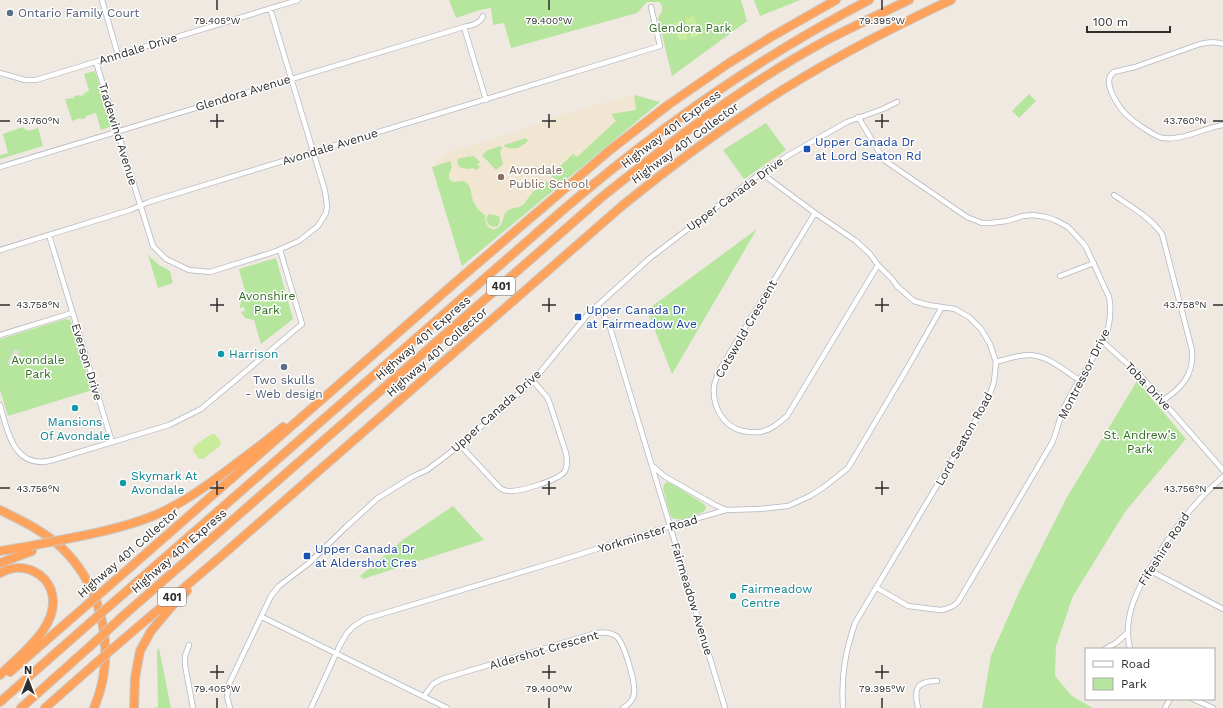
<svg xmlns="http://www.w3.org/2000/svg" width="1223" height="708" viewBox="0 0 1223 708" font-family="'Work Sans',sans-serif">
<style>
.education{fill:#f0e6d1}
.green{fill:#b6e59e}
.pitch{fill:#c9ec9a}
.plaza{fill:#dfdcd8}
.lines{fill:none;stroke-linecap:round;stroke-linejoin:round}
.street-casing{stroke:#b4b7c1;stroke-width:6}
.highway-casing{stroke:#c9c9c9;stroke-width:10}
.street{stroke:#fff;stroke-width:4.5}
.highway{stroke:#ffa35c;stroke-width:8}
.highway-bridge-casing{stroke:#c9c9c9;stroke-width:10;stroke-linecap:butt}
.highway-bridge{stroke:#ffa35c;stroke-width:8}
.ticks{fill:none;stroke:#2e2e2e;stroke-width:1.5}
.service-dot{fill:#5c6f8a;stroke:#fff;stroke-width:1.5}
.transit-dot{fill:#1a4fb4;stroke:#fff;stroke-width:1.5}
.education-dot{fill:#8d6e63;stroke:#fff;stroke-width:1.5}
.culture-dot{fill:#0f9aa8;stroke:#fff;stroke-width:1.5}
.labels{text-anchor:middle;stroke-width:3;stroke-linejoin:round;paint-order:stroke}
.shield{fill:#fff;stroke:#6d6d6d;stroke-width:1}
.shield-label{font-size:11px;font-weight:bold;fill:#2e2e2e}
.service-label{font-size:12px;fill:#4e5e75;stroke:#fff;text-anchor:start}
.park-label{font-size:12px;fill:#2c6e1b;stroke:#fff}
.street-label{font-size:12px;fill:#2e2e2e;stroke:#fff}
.transit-label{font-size:12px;fill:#164399;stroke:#fff;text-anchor:start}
.education-label{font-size:12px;fill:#785e54;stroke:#fff;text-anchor:start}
.culture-label{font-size:12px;fill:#0d838f;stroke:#fff;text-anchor:start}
.ticks-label{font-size:10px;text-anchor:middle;fill:#2e2e2e;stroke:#fff;stroke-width:3;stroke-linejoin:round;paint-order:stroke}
</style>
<rect width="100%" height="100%" fill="#efe9e1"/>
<path class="education" d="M634 95 660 102 577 170 462 266 432 167 446 153 550 121V118Z"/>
<path class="green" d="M449 0H741L747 21 672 76 658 18C662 12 665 8 659 2H647L637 13 511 48 504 23 493 25 491 8 480 10 456 18Z
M754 0H800L760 16Z
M95 71 112 126 101 130 96 113 86 116V118L81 119 80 118 72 121 65 99 74 98V96L79 95 80 96 84 95V93L89 91 84 74Z
M1029 94 1036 101 1019 118 1012 111Z
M634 95 660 102 462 266 432 167 450 161 452 167 449 174V179L454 182C457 182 460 181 463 181 472 183 471 197 474 203 476 208 481 212 485 215 484 223 490 234 499 227 504 223 502 215 507 211 512 207 519 209 524 204 526 202 527 199 529 197 535 189 545 181 554 179L551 175 573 154 577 157 616 121 611 114 636 110Z
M766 123 786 150 744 179 723 150Z
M23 127C27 133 32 130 38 128L43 146 0 159V155L8 153 3 134Z
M526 138 528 141C520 148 516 150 505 147L504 145Z
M501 146 502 148 500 152 503 164 496 170 482 155 488 150Z
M470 156 471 157 474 156 480 162 477 164 480 167 476 170 472 168 468 169 461 168 458 165 457 159Z
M489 214 499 216 500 221 498 226 493 227 488 224 486 218Z
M757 229 682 357 672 374 647 310Z
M148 255 159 265 170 271 173 283 158 288Z
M276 258 293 319 261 344 254 320 245 318 241 312 245 311 244 307 240 308C240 302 242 298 246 294L239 269Z
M65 319 70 320 72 324 92 390 8 416 0 390V339Z
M1137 381 1186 439 1125 512 1073 596 1056 646 1055 676 1072 696 1093 708H982L991 656 1020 590 1066 499Z
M667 482 672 484 704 504 706 507 705 510 703 512C695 515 679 523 671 517L663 489 664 484Z
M453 506 484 540 363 579 360 576 404 539Z
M159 648 171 708H154L158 707 157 650Z"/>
<path class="pitch" d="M694 16 700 35 691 38 685 19Z
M682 20 688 39 679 41 673 23Z
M211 434H215L221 442 220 446 203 459H199L193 451 194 446Z"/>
<path class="plaza" d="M15 349 16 351 18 350 19 352V359L15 365 9 366 10 364 7 363Z"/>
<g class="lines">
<defs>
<path id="street" d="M102 0 118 55
M464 27 486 100
M1223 44C1216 41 1208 42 1200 44L1135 67 1114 72C1100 81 1120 110 1129 117 1134 122 1157 138 1163 138 1181 141 1204 128 1223 125
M96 62 153 246 166 259 189 270 210 272 274 252 299 241 318 226 326 213 327 206 325 191 270 8
M0 73 25 80H36L298 0
M858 117 884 160 967 217 982 223H990L1007 221 1023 216 1033 215 1046 217 1055 220 1068 227 1082 242 1086 247 1109 297C1112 310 1110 321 1107 333 1094 359 1076 382 1064 408 1059 419 1057 432 1052 443L958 602 953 606 946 609 940 610 908 606 877 588
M0 167 464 27C472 25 480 24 483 16
M761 173 815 213 856 241 870 254 878 265 892 279 897 286 914 301 928 305 955 309 969 317 981 329 990 344 996 362 994 382 988 400 855 623C845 653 841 676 843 708
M1114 195C1130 206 1150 217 1162 234L1192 350C1194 375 1182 388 1162 401
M815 213 720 369C718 375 715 380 714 386 712 406 723 427 743 431 748 432 754 433 759 432 770 431 779 423 787 416L878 265
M49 235 112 442
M0 250 130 210 149 202 660 46 651 7
M1060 276 1094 263
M598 306 609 324 725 708
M0 335 72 313
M1103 342 1140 375 1223 470
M996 362C1007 359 1018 355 1029 355 1047 355 1065 371 1079 380
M0 405C8 432 14 471 53 460L169 425 201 409 302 324 280 250
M460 445 498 486C501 489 504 491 509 491 519 492 560 480 565 471 568 465 567 459 566 453L550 404 547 397 533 381
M654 467 664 476 715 505 726 510
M1149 570 1223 609
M262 617 447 708
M189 645 185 656V665L193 708
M1105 649 1116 643 1127 633
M1130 649C1122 617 1138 587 1155 560 1174 528 1194 502 1223 477
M424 696 433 684 442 679 596 633C603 632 610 632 616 636 624 642 636 684 634 694 633 701 628 705 623 708
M1193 699 1213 708
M230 708 227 697 229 684 271 596 279 586 309 563 346 527 378 498 412 477 427 470 447 455 460 445 533 381 588 314 650 258 761 173 789 155 847 122 883 109 897 102
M311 708 340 645 347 633 354 626 365 619 552 563 670 526 726 510 759 509 788 506 810 496 824 487 848 468 905 372 942 307
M918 708C914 690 915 681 937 681
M1165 708 1170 699"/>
<path id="highway" d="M0 510C22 521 44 531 62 548 104 589 117 654 94 708
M76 537C102 532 128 526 153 516 182 504 208 485 233 466 250 453 267 441 283 427
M0 551 30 546
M0 563 32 551
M0 573C11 567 24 566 35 572 43 576 48 582 51 590 63 624 21 654 0 675
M110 585 457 281 610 150 668 105 729 63 771 37 836 0
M114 602 563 210C658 128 758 58 869 0
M123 616 602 197C673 140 747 83 827 40 854 26 882 13 909 0
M125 638 219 558 623 205C664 172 706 140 750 111 814 68 882 32 951 0
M10 672 88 604
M0 702 92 621
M21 708 96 641
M45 708 96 663
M134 708 135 678 140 651 151 631 172 606 187 591"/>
</defs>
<use href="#street" class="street-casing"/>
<use href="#highway" class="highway-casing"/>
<use href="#street" class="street"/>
<use href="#highway" class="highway"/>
<defs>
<path id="highway-bridge" d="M30 546 76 537
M88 604 110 585
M92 621 114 602
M96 641 123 616
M96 663 125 638"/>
</defs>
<use href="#highway-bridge" class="highway-bridge-casing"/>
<use href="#highway-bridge" class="highway-bridge"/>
</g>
<path class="ticks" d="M217 0V10M549 0V10M882 0V10M217 114V128M549 114V128M882 114V128M0 121H10M210 121H224M542 121H556M875 121H889M1213 121H1223M217 298V312M549 298V312M882 298V312M0 305H10M210 305H224M542 305H556M875 305H889M1213 305H1223M217 481V495M549 481V495M882 481V495M0 488H10M210 488H224M542 488H556M875 488H889M1213 488H1223M217 665V679M549 665V679M882 665V679M210 672H224M542 672H556M875 672H889M217 698V708M549 698V708M882 698V708"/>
<g class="service-dot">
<circle cx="10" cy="13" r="4"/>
<circle cx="284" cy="367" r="4"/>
</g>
<g class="transit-dot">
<rect x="803" y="145" width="8" height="8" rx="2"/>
<rect x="574" y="313" width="8" height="8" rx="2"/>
<rect x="303" y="552" width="8" height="8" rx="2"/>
</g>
<circle class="education-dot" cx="501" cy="177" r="4"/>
<g class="culture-dot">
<circle cx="221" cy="354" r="4"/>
<circle cx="75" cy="408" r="4"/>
<circle cx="123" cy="483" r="4"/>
<circle cx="733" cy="596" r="4"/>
</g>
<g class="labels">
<g class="shield">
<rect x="487" y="277" width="28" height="18" rx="3"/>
<rect x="158" y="588" width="28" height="18" rx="3"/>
</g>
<g class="shield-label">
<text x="501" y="290">401</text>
<text x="172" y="601">401</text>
</g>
<g class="service-label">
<text x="18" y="17">Ontario Family Court</text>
<text x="284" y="384" text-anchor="middle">Two skulls<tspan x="284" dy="14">- Web design</tspan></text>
</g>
<g class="park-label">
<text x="690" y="32">Glendora Park</text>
<text x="267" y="300">Avonshire<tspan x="267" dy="14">Park</tspan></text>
<text x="38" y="364">Avondale<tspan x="38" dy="14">Park</tspan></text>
<text x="1140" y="439">St. Andrew’s<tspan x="1140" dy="14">Park</tspan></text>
</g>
<g class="street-label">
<text transform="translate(138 49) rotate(-17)" y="4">Anndale Drive</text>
<text transform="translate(243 93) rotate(-17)" y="4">Glendora Avenue</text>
<text transform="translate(671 129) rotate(-37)" y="4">Highway 401 Express</text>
<text transform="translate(118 134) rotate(73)" y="4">Tradewind Avenue</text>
<text transform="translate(685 143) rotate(-36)" y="4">Highway 401 Collector</text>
<text transform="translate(330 147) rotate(-17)" y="4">Avondale Avenue</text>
<text transform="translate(735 194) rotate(-36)" y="4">Upper Canada Drive</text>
<text transform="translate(746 329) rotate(-60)" y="4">Cotswold Crescent</text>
<text transform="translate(423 338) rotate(-41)" y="4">Highway 401 Express</text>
<text transform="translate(437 352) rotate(-41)" y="4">Highway 401 Collector</text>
<text transform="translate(87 362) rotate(73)" y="4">Everson Drive</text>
<text transform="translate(1084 374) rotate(-63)" y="4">Montressor Drive</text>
<text transform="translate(1148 386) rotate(47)" y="4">Toba Drive</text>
<text transform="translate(496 411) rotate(-42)" y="4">Upper Canada Drive</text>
<text transform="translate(964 439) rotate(-61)" y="4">Lord Seaton Road</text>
<text transform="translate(648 534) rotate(-17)" y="4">Yorkminster Road</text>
<text transform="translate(1164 549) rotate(-57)" y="4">Fifeshire Road</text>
<text transform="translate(179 551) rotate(-41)" y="4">Highway 401 Express</text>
<text transform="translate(128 553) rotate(-41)" y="4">Highway 401 Collector</text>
<text transform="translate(692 599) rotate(73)" y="4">Fairmeadow Avenue</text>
<text transform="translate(544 650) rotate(-16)" y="4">Aldershot Crescent</text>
</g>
<g class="transit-label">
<text x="815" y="146">Upper Canada Dr<tspan x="815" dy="14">at Lord Seaton Rd</tspan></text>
<text x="586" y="314">Upper Canada Dr<tspan x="586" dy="14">at Fairmeadow Ave</tspan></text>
<text x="315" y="553">Upper Canada Dr<tspan x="315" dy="14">at Aldershot Cres</tspan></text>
</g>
<g class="education-label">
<text x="509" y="174">Avondale<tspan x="509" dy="14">Public School</tspan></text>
</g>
<g class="culture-label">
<text x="229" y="358">Harrison</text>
<text x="75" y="426" text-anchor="middle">Mansions<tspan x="75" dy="14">Of Avondale</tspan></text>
<text x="131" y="480">Skymark At<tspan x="131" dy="14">Avondale</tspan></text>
<text x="741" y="593">Fairmeadow<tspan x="741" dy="14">Centre</tspan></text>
</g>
</g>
<g class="ticks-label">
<text x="217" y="24">79.405°W</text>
<text x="549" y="24">79.400°W</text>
<text x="882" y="24">79.395°W</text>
<text x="38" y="124">43.760°N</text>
<text x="1185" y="124">43.760°N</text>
<text x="38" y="308">43.758°N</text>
<text x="1185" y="308">43.758°N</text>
<text x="38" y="492">43.756°N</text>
<text x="1185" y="492">43.756°N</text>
<text x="217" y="692">79.405°W</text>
<text x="549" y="692">79.400°W</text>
<text x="882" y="692">79.395°W</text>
</g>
<rect x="1085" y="648" width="130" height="52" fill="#ffffff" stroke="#ababab"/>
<rect x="1093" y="661" width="20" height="6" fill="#ffffff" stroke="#ababab"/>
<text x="1121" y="668" font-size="12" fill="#2e2e2e">Road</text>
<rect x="1093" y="678" width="20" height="12" fill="#b6e59e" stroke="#ababab"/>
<text x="1121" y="688" font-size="12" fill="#2e2e2e">Park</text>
<g transform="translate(28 680)" stroke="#ffffff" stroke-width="3" paint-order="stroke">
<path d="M0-3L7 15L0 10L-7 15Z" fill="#2e2e2e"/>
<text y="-6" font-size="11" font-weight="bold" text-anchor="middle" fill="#2e2e2e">N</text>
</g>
<path d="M1087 26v6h83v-6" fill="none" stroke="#2e2e2e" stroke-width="2"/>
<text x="1093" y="26" font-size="12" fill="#2e2e2e" stroke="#ffffff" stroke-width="3" paint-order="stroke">100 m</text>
</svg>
